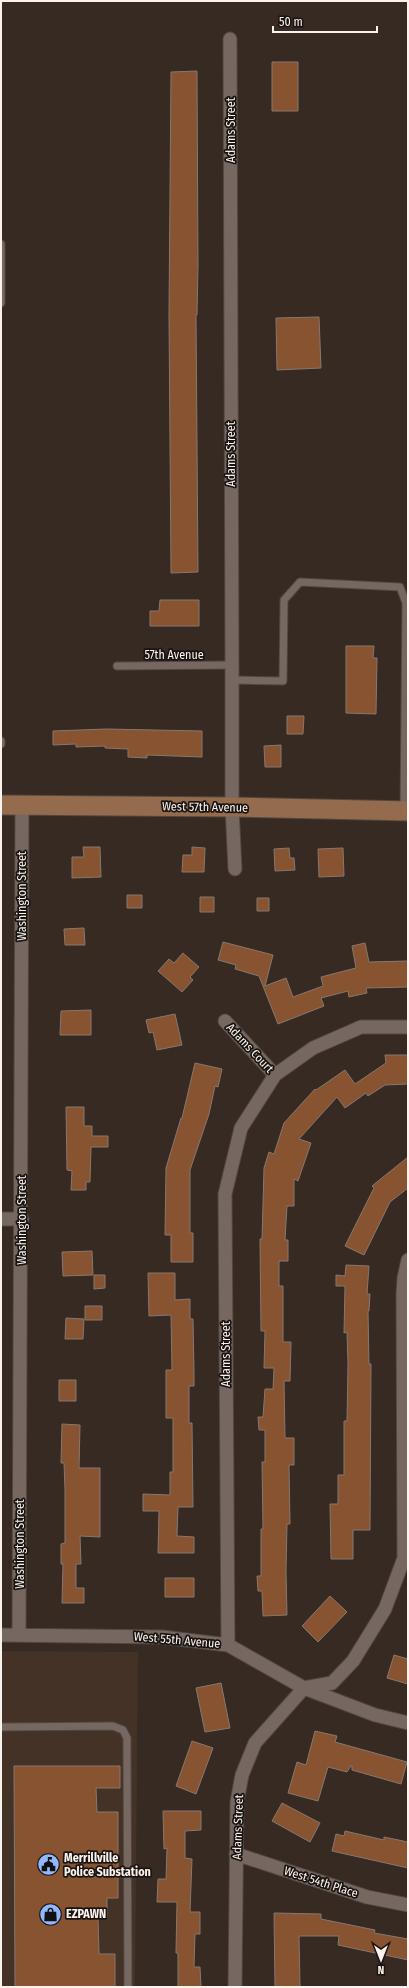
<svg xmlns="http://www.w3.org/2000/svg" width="409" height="1988" viewBox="0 0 409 1988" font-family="'Fira Sans Condensed',sans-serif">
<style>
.built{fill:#443227}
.building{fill:#885331;stroke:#86786f}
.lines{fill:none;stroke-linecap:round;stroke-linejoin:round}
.lane-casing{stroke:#524842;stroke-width:9}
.street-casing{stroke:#524842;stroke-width:15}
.secondary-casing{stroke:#524842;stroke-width:21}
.lane{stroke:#766860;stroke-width:7}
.street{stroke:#766860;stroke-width:13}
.secondary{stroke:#946b4c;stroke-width:19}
.labels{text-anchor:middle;stroke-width:3.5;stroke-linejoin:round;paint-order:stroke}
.street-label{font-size:12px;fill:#faf2ed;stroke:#1a1411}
.poi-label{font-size:12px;font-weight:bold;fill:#faf2ed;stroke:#1a1411;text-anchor:start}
</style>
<rect width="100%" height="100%" fill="#362a23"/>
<path class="built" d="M1 1651 138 1652 135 1987H1Z"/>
<path class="building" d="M272 62H298V111H272Z
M197 71 198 265 197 315H196L198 572 171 573 169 314 171 72Z
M319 317 321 368 277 370 276 318Z
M160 600H199V626H150V611H159Z
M346 646H374L373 658H377L376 714 346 713Z
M287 716H304L303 734H287Z
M106 729 202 731V757L147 755V758L128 757V749L105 748V746L76 747V744L53 745V731Z
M281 745V767H265L264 746Z
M83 847H100L101 877 72 878V857H84Z
M192 847 205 848 204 872H182L183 855H192Z
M289 848 290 858H294L295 870 275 871 274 849Z
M343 848 344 876 319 877 318 849Z
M127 895H142V908H127Z
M200 897H214V912H200Z
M257 898H269V911H257Z
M84 928 85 945H65L64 929Z
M223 942 273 955 265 986 286 978 293 997 323 986 321 977 356 968 352 946 365 943 369 962 408 961V987L366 988 367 993 349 997 348 991 321 998 324 1006 278 1024 259 976 235 969 236 965 218 960Z
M183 953 199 967 190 977 193 980 182 992 158 971 169 959 174 963Z
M91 1010V1035H60L61 1011Z
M175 1014 182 1045 157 1050 153 1032 149 1033 146 1020Z
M385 1055H408V1084L385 1085 368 1096 366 1093 345 1108 337 1097 299 1139 311 1143 298 1181 294 1179V1206H287L285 1240H288V1261H279V1286H283V1342H291L290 1381H284L285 1438H294V1465H289L290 1524H287L286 1572 287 1615 263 1616 262 1591H258L257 1576H261V1529H263L262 1462H265V1430H259L258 1417H263L265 1389H273L274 1368H264L265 1331H261L260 1239H262L264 1168 269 1152 274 1154 284 1123 315 1089 316 1090 345 1070 355 1084 386 1063Z
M195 1063 222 1069 218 1087 215 1086 209 1114 190 1170V1233H193V1262H171V1235H165L166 1168 181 1118H182Z
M66 1107H84V1126H92V1136H108V1147H91L90 1182H86V1190H71L72 1171 67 1170Z
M408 1157V1188L390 1202 364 1255 345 1246 374 1188 372 1186Z
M92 1251 93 1275 63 1276 62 1252Z
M346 1265 369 1266 367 1294H370L369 1311H368L369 1364H371L370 1530H353V1559H331L330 1504H338V1475H344V1421H347L348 1364 347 1332 344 1333 345 1286H336V1275L345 1276Z
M148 1273H175V1300L190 1299V1319H193L194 1371V1386H189V1423H192L193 1507H178L177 1536 194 1537V1553H158L159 1511H143V1494L170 1495V1472H173V1418H166V1370H172L171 1315 149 1316Z
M94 1275H105V1288L94 1289Z
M85 1306H102V1320H85Z
M66 1318 84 1319 83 1339H65Z
M59 1380H76V1401H59Z
M62 1424 80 1425 79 1468H100V1537L80 1536 81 1564H76V1588H84V1603H62L63 1564H61V1544L65 1543V1489L64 1463H61Z
M165 1578H194V1597H165Z
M330 1596 347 1612 318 1642 302 1626Z
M394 1655 408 1659V1684L387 1678Z
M221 1683 230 1728 205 1732 196 1688Z
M315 1731 337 1736 335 1742 407 1762 401 1784 352 1770V1766H351L347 1772 328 1767 318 1801 288 1793 297 1762 306 1765Z
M192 1741 213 1748 196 1794 176 1786Z
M14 1766H120V1788H96L97 1812H118V1898H107V1918H98L99 1954H115V1987H15Z
M282 1803 320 1823 310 1842 272 1821Z
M163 1811H201V1830L185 1831V1858L192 1859 190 1912H200V1934H195L194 1967H200L201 1987H178V1953H176L177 1902H157L158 1879H166L167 1848 164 1849Z
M345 1831 384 1840V1837L408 1842V1868L332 1851 336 1834 344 1836Z
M274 1913 321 1914V1919L375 1930 374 1933 408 1939V1960L338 1945 339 1936H299L300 1987H275Z"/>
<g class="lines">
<defs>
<path id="lane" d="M1 244V303
M117 666 232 665
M232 680 283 681 284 600 300 582 400 587 406 603 404 811
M1 741V744
M1 1727 113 1726 123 1730 127 1738V1749L128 1987"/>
<path id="street" d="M230 39 232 665V807L235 869
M225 1021 275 1075
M1 1219H22
M1 1635 162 1637 228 1645 304 1688 375 1715 408 1723
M19 1635 22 805
M228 1645 225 1194 241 1128 275 1075 313 1048 361 1027H408
M236 1854 367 1897 408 1905
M235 1987 237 1802 242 1775 255 1743 304 1688 332 1683 353 1661 385 1609 404 1558 403 1294 404 1278 408 1260"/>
<path id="secondary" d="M1 805 232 807 408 811"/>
</defs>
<use href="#lane" class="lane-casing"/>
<use href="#street" class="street-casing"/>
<use href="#secondary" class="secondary-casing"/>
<use href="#lane" class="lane"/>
<use href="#street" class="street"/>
<use href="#secondary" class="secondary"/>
</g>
<defs>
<symbol id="civic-disc" viewBox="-11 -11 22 22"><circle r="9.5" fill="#91b8fd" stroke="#1a1411"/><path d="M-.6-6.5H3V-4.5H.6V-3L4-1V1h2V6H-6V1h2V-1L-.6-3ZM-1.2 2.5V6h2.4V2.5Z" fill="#111"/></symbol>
<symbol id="shop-disc" viewBox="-11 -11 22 22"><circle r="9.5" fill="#91b8fd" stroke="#1a1411"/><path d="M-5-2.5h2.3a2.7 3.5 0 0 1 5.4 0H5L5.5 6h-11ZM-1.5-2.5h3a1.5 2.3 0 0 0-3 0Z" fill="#111"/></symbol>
</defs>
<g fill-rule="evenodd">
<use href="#civic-disc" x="36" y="1852" width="25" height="25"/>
<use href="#shop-disc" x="38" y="1902" width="25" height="25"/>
</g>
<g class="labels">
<g class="street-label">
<text transform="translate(231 130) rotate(-90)" y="4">Adams Street</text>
<text transform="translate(231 454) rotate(-90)" y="4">Adams Street</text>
<text x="174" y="659">57th Avenue</text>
<text transform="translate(205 807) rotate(1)" y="4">West 57th Avenue</text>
<text transform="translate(22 896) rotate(-90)" y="4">Washington Street</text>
<text transform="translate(250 1048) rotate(47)" y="4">Adams Court</text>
<text transform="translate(22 1220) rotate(-90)" y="4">Washington Street</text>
<text transform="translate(226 1354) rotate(-90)" y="4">Adams Street</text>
<text transform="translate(20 1544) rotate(-90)" y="4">Washington Street</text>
<text transform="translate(177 1640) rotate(5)" y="4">West 55th Avenue</text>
<text transform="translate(238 1827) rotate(-88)" y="4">Adams Street</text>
<text transform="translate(321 1882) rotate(18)" y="4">West 54th Place</text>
</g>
<g class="poi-label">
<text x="64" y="1862">Merrillville<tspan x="64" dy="14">Police Substation</tspan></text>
<text x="66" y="1918">EZPAWN</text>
</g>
</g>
<rect width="409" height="1988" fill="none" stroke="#faf2ed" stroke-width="4"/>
<g transform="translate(381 1960) rotate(180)" stroke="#1a1411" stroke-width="3" paint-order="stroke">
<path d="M0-3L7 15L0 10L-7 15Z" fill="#faf2ed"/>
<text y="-6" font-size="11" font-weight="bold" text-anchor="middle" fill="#faf2ed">N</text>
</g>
<path d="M273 26v6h104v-6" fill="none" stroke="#faf2ed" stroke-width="2"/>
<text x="279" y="26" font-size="12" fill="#faf2ed" stroke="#1a1411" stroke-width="3" paint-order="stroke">50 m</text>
</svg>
